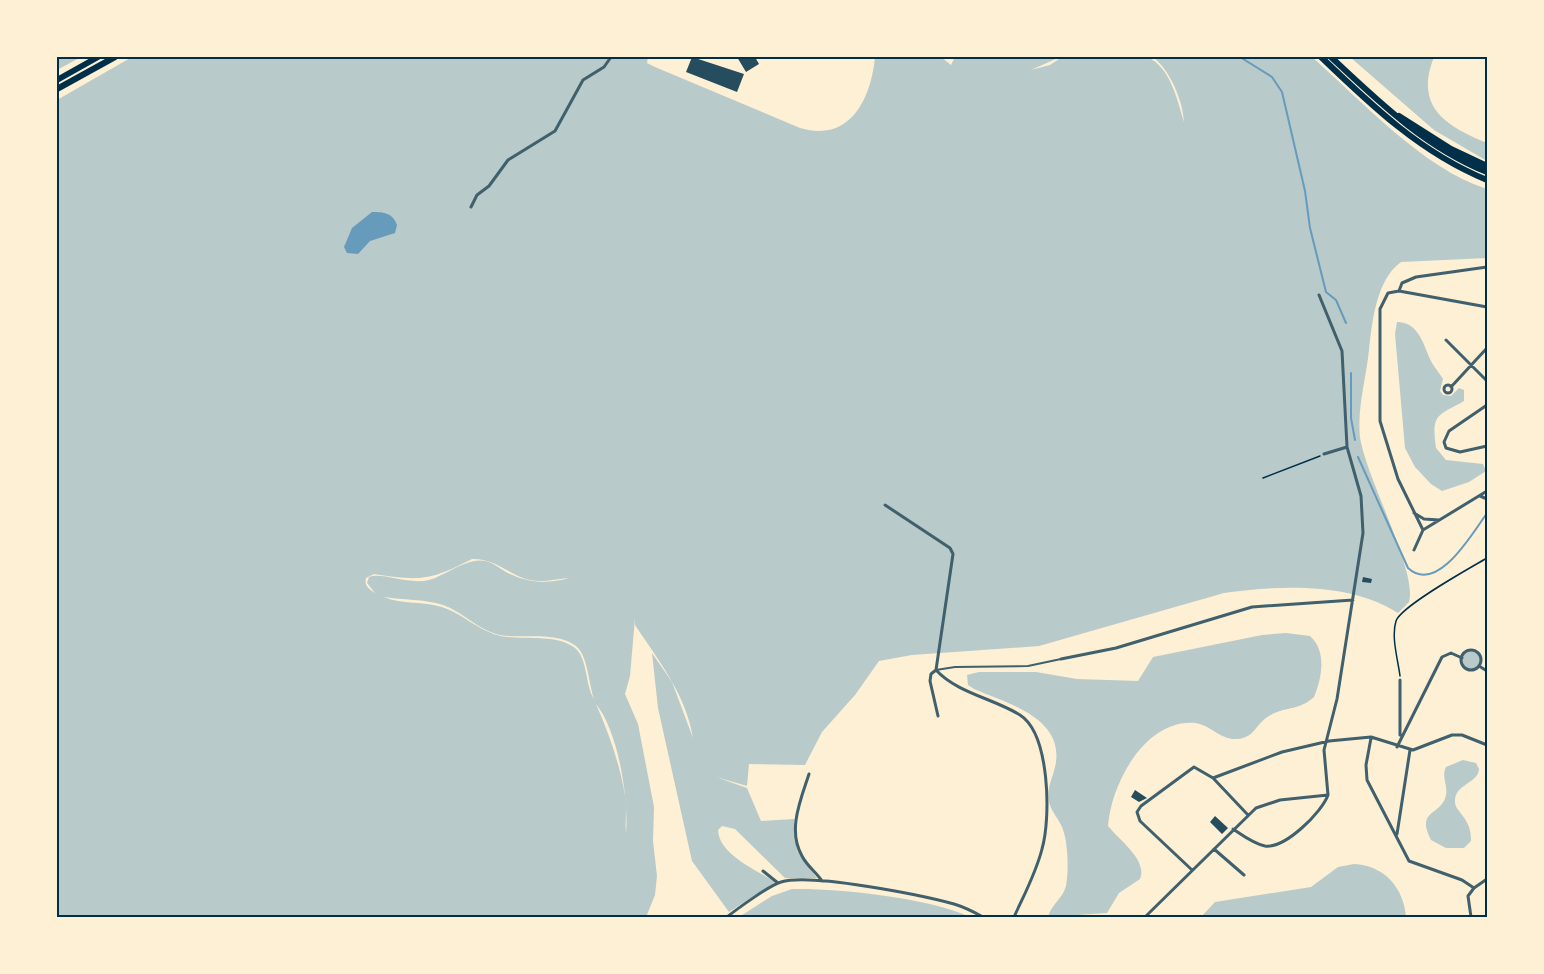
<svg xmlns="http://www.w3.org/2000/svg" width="1544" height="974" viewBox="0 0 1544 974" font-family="'IBM Plex Sans',sans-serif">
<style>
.green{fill:#b9caca;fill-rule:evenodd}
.water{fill:#669bbc}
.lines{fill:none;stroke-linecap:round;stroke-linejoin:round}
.stream{stroke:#669bbc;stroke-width:2}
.building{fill:#264d5e}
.path{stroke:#003049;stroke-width:1.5}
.pedestrian{stroke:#3f606c;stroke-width:2}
.minor{stroke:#3f606c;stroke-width:3}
.motorway{stroke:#003049;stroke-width:6}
.neatline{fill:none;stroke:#003049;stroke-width:2}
</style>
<rect width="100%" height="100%" fill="#fdf0d5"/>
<path class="green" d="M57 57H81L57 70Z
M132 57H648L647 63 655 67 800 128C849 143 871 100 875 57H941L951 65 955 57H1060L1031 70 1050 65 1062 57H1148C1171 69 1177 99 1184 122 1183 101 1170 70 1153 57H1312C1363 102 1422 168 1487 189V258L1401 262C1376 280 1372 323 1369 350 1366 379 1357 408 1360 437 1366 478 1418 572 1409 602L1398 613C1351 582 1278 585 1224 593L1039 646 912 655 879 661 855 695 822 732 805 765 749 764 747 786 716 777 747 788 761 821 794 819 797 851 817 878H785L735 829 722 826 718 830C719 855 757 870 775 882L729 912 692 861 658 708 652 653 672 682 693 738C686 695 659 661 635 625V618L630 676 625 694 638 724 654 807 653 841 657 876 655 895 646 917H57V100ZM472 559C495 558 509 575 530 580 543 583 556 579 569 578 548 584 529 583 510 574 501 570 495 563 485 561 467 557 447 575 429 580 408 585 383 572 369 577L367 583 375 593C369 589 364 586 366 578L374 574C421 581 429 581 472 559ZM384 597C402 600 425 599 443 605 463 612 478 630 500 635 523 639 558 631 577 647 588 657 589 685 594 699 585 685 588 659 575 648 559 635 528 639 508 637 482 635 466 615 442 607 423 601 402 605 384 597ZM596 704C618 731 629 798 626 834 625 822 627 808 625 796 620 764 609 734 596 704Z
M1350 57H1434C1414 107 1446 126 1487 143V161L1434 130Z
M1397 322C1418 322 1423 343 1430 359 1433 366 1439 372 1443 379L1440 391 1443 395 1451 396 1459 388 1464 390V401C1438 416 1431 413 1436 448L1446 460 1483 464 1486 471 1469 482 1442 491 1431 484 1415 467 1405 448 1395 334Z
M1286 633 1310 636C1327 651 1322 678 1314 697 1299 711 1285 706 1269 716 1256 723 1255 738 1237 739 1220 740 1211 725 1195 723 1145 719 1111 784 1108 826 1119 840 1148 860 1140 879L1119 893 1107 913 1048 917C1051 905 1063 898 1066 886 1069 870 1068 841 1062 827 1058 818 1051 811 1049 802 1046 787 1054 776 1056 762 1062 717 1006 703 974 689L968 685 967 675 979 672H1036L1077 679 1138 681 1153 657 1262 635Z
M1462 660a9 9 0 1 1 18 0a9 9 0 1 1-18 0Z
M1463 760 1476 763 1479 769C1478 784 1454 784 1455 802 1455 812 1472 818 1471 841L1464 848H1446L1431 840C1415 809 1442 816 1446 795 1448 785 1441 777 1446 767Z
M1354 864C1384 865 1404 888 1406 917H1201L1215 902 1311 887 1338 867Z
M792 889C836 888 931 898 970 917H739L772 896Z"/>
<path class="water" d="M372 212C384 212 393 213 397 225L395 233 370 241 358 254 347 253 344 247 352 228Z"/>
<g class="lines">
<path class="stream" d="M1240 57 1272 77 1282 92 1305 191 1310 228 1326 292 1336 300 1346 323
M1351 373V418L1355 440
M1358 457 1408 568C1437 595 1472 534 1487 513"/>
</g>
<path class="building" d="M692 57 744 74 737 92 686 72Z
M737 57H755L759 64 746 72Z
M1363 577 1372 579 1371 583 1362 582Z
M1135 790 1147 798 1139 802 1131 797Z
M1215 816 1228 828 1222 834 1210 822Z"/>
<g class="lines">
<path class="path" d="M1263 478 1320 456
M1400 676C1398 660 1391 637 1396 621 1401 606 1470 568 1487 558"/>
<path class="pedestrian" d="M936 670 955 667 1028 666 1061 659"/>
<path class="minor" d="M471 207 477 195 489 186 508 160 555 131 583 80 604 67 611 57
M1487 267 1416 277 1402 283 1399 291 1388 293 1380 309V421L1398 479 1423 530 1487 491
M1399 291 1487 307
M1446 340 1487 381
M1444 389a4 4 0 1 1 8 0a4 4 0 1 1-8 0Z
M1451 387 1487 348
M1487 405 1449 431 1444 442 1446 448 1460 452 1487 446
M1324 454 1347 447
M1480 496 1487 499
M885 505 950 548 953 554 936 670C957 693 995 699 1020 715 1050 734 1051 818 1042 849 1036 873 1024 895 1014 917
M1414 513 1424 519 1439 520
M1414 550 1423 530
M1461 660a10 10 0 1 1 20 0a10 10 0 1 1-20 0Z
M1061 659 1116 648 1252 607 1353 600
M1479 666 1487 671
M936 670 931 674 930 681 938 716
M1400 735V680
M1371 738 1366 765 1367 780 1409 861 1462 880 1474 888
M1397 747 1442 657 1451 653 1462 658
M809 774C801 799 787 830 802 856 807 866 816 872 822 881
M1213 778 1282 752 1329 741 1371 737 1413 750 1452 735H1462L1487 745
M1233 829C1242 835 1254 844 1265 846 1285 849 1322 812 1328 795L1324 750 1337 699 1363 533 1361 496 1347 447 1342 351 1319 295
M1397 834 1410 750
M1214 849 1244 875
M1192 870 1140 821 1137 812 1141 806 1194 767 1213 778 1248 815
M763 871 778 883
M727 917C737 909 770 885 781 882 811 873 921 895 954 904 964 907 974 912 983 917
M1145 917 1256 808 1280 800 1328 795
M1471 917 1468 896 1474 888 1487 879"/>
<path class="motorway" d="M1321 57C1372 106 1421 153 1487 180
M1331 57C1379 102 1425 147 1487 172
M57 80 98 57
M57 89 115 57
M1399 116 1451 149 1487 166"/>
</g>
<rect width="1544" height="974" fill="none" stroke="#fdf0d5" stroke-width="117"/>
<rect x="58" y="58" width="1428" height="858" class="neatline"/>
</svg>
